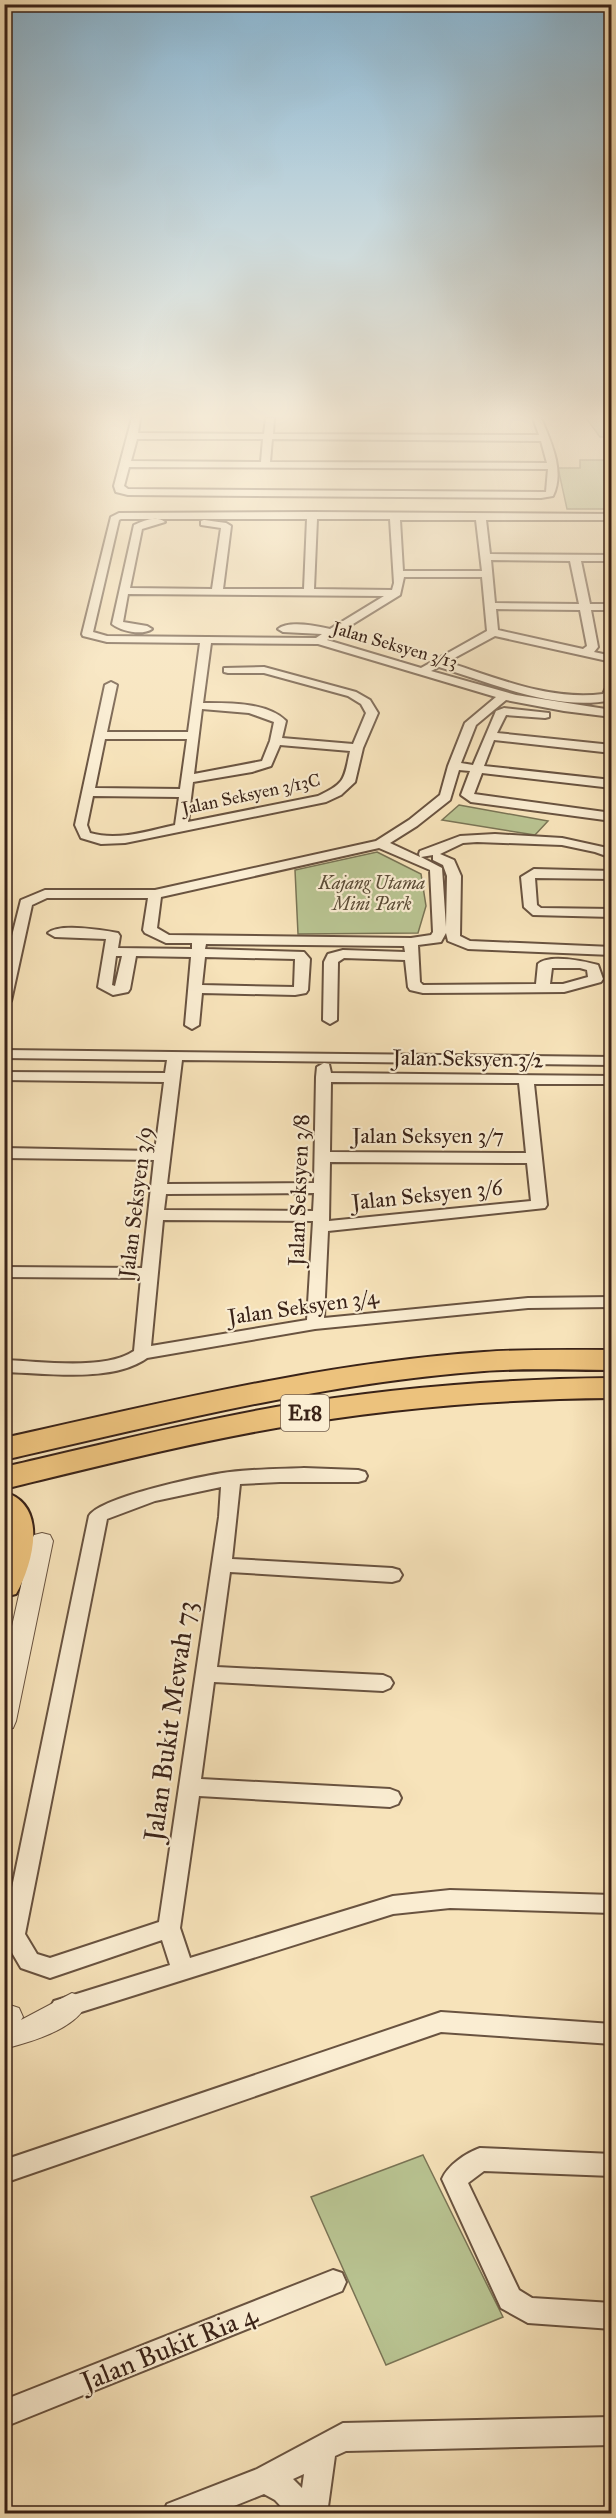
<svg xmlns="http://www.w3.org/2000/svg" width="616" height="2518" viewBox="0 0 616 2518" font-family="'IM FELL Great Primer',serif">
<style>
.green{fill:#b9c492;stroke:#7a7455;stroke-width:1.5}
.lines{fill:none;stroke-linecap:round;stroke-linejoin:round}
.minor-casing{stroke:#695340;stroke-width:4}
.tertiary-casing{stroke:#695340;stroke-width:2}
.motorway-casing{stroke:#3a2318;stroke-width:4}
.minor{fill:#faedd2;fill-rule:evenodd}
.tertiary{fill:#faedd2;fill-rule:evenodd}
.motorway{fill:#ecc27d;fill-rule:evenodd}
.labels{text-anchor:middle;stroke-width:4.5;stroke-linejoin:round;paint-order:stroke}
.far-street-label{font-size:18px;fill:#3a2318;stroke:#faedd2}
.far-park-label{font-size:18px;font-style:italic;fill:#5a4b36;stroke:#faedd2}
.shield{fill:#faedd2;stroke:#746050;stroke-width:1.5}
.shield-label{font-size:21px;font-weight:bold;fill:#3a2318}
.street-label{font-size:22px;fill:#3a2318;stroke:#faedd2}
.near-street-label{font-size:27px;fill:#3a2318;stroke:#faedd2}
</style>
<rect width="100%" height="100%" fill="#f7e3ba"/>
<filter id="stains"><feTurbulence type="fractalNoise" baseFrequency=".00333" numOctaves="4"/><feColorMatrix values="0 0 0 0 .2 0 0 0 0 .09 0 0 0 0 .02 0 0 0 .5 -.17"/></filter>
<radialGradient id="worn" r=".72"><stop offset=".6" stop-color="#630" stop-opacity="0"/><stop offset="1" stop-color="#630" stop-opacity=".3"/></radialGradient>
<path class="green" d="M586 418H610L611 437H600Z
M580 460H611V509H567L558 468H580Z
M459 805 548 821 535 835 442 820Z
M377 852 421 874 426 906 418 933 298 934 295 870Z
M423 2155 503 2317 386 2365 311 2197Z"/>
<g class="lines">
<defs>
<path id="minor" d="M132 418H140L138 433 264 434 266 418H274L273 434 539 435 533 418H541C551 442 565 471 553 496L541 498 128 495 116 492 114 486ZM137 439H263L261 462 131 461ZM272 439 541 441 547 463 270 462ZM129 467 548 469 546 492H541L128 489 124 486Z
M312 512 612 514V520H486L490 554 612 555V561H581L590 604H612V610H591L598 647 594 652 612 656V662L495 636 447 662C497 678 550 701 603 694L608 684 612 683V700C555 712 492 683 439 667L431 671 516 695 612 710V717L564 711 506 700 476 725 461 763 473 765 496 711 504 708 549 713V717L545 718 506 715 497 733 612 745V753L494 740 484 766 612 780V788L482 773 474 794 612 813V821L471 802 461 795 470 771 459 770 450 800 417 826 390 843 420 857 419 854 420 851 460 836 495 834 562 838 612 849V858L595 852 562 845 477 842 463 843 440 854 454 860 461 876 460 936 470 941 612 947V955L468 949 448 941 446 933 441 942 418 945 420 982 423 985 536 984 538 964C549 954 584 961 598 965L603 979 601 982 564 992 423 993 410 990 408 987 405 960 344 958 338 962 337 1020 330 1024 323 1020 324 962 328 954 343 950 405 952 404 946 206 944 205 949 304 952 310 959 308 990 306 993 295 995 202 993 199 1025 192 1029 185 1025 191 957 136 956 130 989 128 992 113 995 98 987 106 939 55 937 48 933C59 923 103 930 118 933L120 936 118 948 192 949V943H166L145 933 143 930 148 898H47L32 905 11 1001 4 1005V968L21 900 45 890H155L376 841 409 820 440 795 448 766 465 723 496 697 318 644 211 643 203 703C228 703 267 702 286 721L282 738 353 744 366 713 361 704 348 696 264 673H228L224 672V668L264 667 356 692 370 700 378 713 363 748 355 782 341 795 326 802 125 843 101 844 81 838 75 825 105 685 111 682 117 685 107 732H188L200 643 107 642 83 636 82 634 111 517 119 513ZM121 519H307L304 589H223L231 526 226 523 204 520 201 521V525L221 528 212 589 130 588 142 529 165 522C156 515 144 521 134 525L112 624C121 631 142 636 152 629L147 626 123 622 128 594 384 596 330 629C317 626 289 620 278 629L283 632 322 634 316 638 107 636 93 632 119 520ZM317 519H390L394 583 392 590 314 589ZM400 520H476L482 571H403ZM491 560 570 561 579 604 495 603ZM404 577H482L487 631 421 668 327 640 400 595ZM496 609 580 610 587 646 583 649 498 630ZM202 709 249 713 274 722 270 741 262 761 194 774ZM105 739H187L180 789 95 788ZM280 745 350 751C344 779 346 783 318 796L188 822 193 782 252 772 271 766ZM93 796 179 797 175 825C148 831 118 841 90 833L87 825ZM379 848 430 870 433 932 431 935 411 938 169 935 157 928 161 897ZM433 855V860L443 865 447 876 446 927 442 868 421 857ZM116 956H122L115 986 112 985ZM205 957 295 959 294 987 202 985ZM552 968H580L587 970 588 977 563 984H550Z
M534 869 612 871V879L535 878 537 905 541 908 612 909V917L533 915 524 907 521 877Z
M4 1050 612 1057V1065L182 1060 167 1184 314 1183 316 1077 317 1067 324 1063 329 1064 331 1073 612 1076V1084H534L547 1205 545 1208 328 1231 324 1318 528 1298 612 1297V1307L528 1308 315 1329 147 1358C112 1383 46 1373 4 1372V1360C39 1361 105 1371 134 1351L141 1278 4 1277V1267L142 1268 154 1160 4 1158V1148L155 1151 164 1082 4 1080V1072L165 1073 167 1060 4 1058ZM331 1082 519 1083 526 1153 330 1152ZM330 1162 527 1163 531 1201 329 1221ZM314 1193 313 1211 164 1210 166 1194ZM163 1220 313 1221 307 1320 151 1346Z
M304 1468 358 1470 365 1472 367 1476 365 1480 358 1482H280L240 1484 232 1559 392 1568 399 1570 402 1575 399 1580 392 1582 230 1572 217 1667 383 1675 390 1678 393 1683 390 1688 383 1691 214 1682 201 1779 390 1789 398 1792 401 1798 398 1804 390 1807 199 1796 180 1928 190 1958 393 1896 450 1890 612 1895V1913L450 1908 393 1914 62 2018 54 2015 50 2008 54 2001 170 1965 162 1940 50 1978 21 1968 4 1939V1926L89 1516C100 1497 205 1475 230 1472 254 1469 280 1469 304 1468ZM221 1487 219 1517 159 1922 50 1958 37 1954 25 1934 107 1519 155 1501Z
M441 2012 612 2024V2044L441 2032 4 2183V2160Z
M480 2148 612 2154V2176L484 2171 468 2183 519 2290 532 2298 612 2303V2329L528 2323 501 2308 442 2179C448 2165 466 2153 480 2148Z
M333 2270 342 2273 346 2282 342 2291 4 2427V2400Z
M612 2417V2445L346 2451 335 2456 327 2514H288L275 2500 264 2494 214 2514H163L167 2504 257 2469 343 2423ZM304 2474 302 2488 293 2479Z"/>
<path id="tertiary" d="M42 1533 50 1535 53 1541 16 1721 13 1728 4 1730V1662L31 1541 34 1535Z
M72 1993 82 1997 86 2005C74 2030 30 2042 4 2049V2003L19 2008 23 2017 21 2020Z"/>
<path id="motorway" d="M612 1350V1370C569 1370 526 1368 484 1371 322 1383 162 1424 4 1460V1438C162 1403 322 1363 484 1352 526 1349 569 1350 612 1350Z
M612 1378V1398C499 1399 387 1408 276 1428 184 1444 95 1467 4 1489V1467C95 1446 185 1423 276 1407 387 1388 499 1379 612 1378Z
M4 1492C49 1505 33 1564 16 1594L4 1597Z"/>
</defs>
<use href="#minor" class="minor-casing"/>
<use href="#tertiary" class="tertiary-casing"/>
<use href="#motorway" class="motorway-casing"/>
<use href="#minor" class="minor"/>
<use href="#tertiary" class="tertiary"/>
<use href="#motorway" class="motorway"/>
</g>
<linearGradient id="sky" x2="0" y2="1"><stop stop-color="#8bb8d5"/><stop offset="0.54" stop-color="#fbf2e0"/><stop offset="1" stop-color="#fbf2e0" stop-opacity="0"/></linearGradient>
<rect width="616" height="771" fill="url(#sky)"/>
<g class="labels">
<g class="far-street-label">
<text transform="translate(395 645) rotate(16)" y="6">Jalan Seksyen 3/13</text>
<text transform="translate(251 794) rotate(-12)" y="6">Jalan Seksyen 3/13C</text>
</g>
<g class="far-park-label">
<text x="372" y="889">Kajang Utama<tspan x="372" dy="21">Mini Park</tspan></text>
</g>
<rect class="shield" x="281" y="1395" width="48" height="36" rx="4.5"/>
<g class="shield-label">
<text x="305" y="1420">E18</text>
</g>
<g class="street-label">
<text transform="translate(468 1058) rotate(1)" y="8">Jalan Seksyen 3/2</text>
<text x="428" y="1143">Jalan Seksyen 3/7</text>
<text transform="translate(298 1190) rotate(-88)" y="8">Jalan Seksyen 3/8</text>
<text transform="translate(427 1194) rotate(-6)" y="8">Jalan Seksyen 3/6</text>
<text transform="translate(135 1202) rotate(-83)" y="8">Jalan Seksyen 3/9</text>
<text transform="translate(303 1306) rotate(-8)" y="8">Jalan Seksyen 3/4</text>
</g>
<g class="near-street-label">
<text transform="translate(170 1721) rotate(-82)" y="9">Jalan Bukit Mewah 73</text>
<text transform="translate(169 2348) rotate(-22)" y="9">Jalan Bukit Ria 4</text>
</g>
</g>
<rect width="616" height="2518" fill="none" stroke="#f7e3ba" stroke-width="24"/>
<rect x="6" y="6" width="604" height="2506" fill="none" stroke="#3a2318" stroke-width="3"/>
<rect x="12" y="12" width="592" height="2494" fill="none" stroke="#3a2318" stroke-width="1.5"/>
<rect width="100%" height="100%" filter="url(#stains)"/>
<rect width="100%" height="100%" fill="url(#worn)"/>
</svg>
